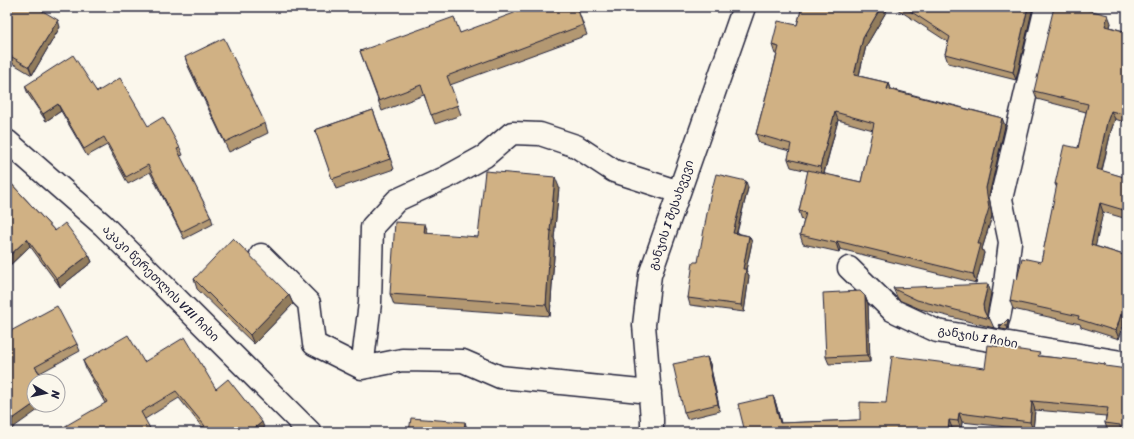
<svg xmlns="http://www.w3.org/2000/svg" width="1134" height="439" viewBox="0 0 1134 439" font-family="Sriracha,'Noto Sans Georgian',sans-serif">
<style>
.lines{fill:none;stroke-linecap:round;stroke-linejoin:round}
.minor-casing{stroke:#22223b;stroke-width:25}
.minor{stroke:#fbf7ec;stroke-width:22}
.wall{fill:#b39872;stroke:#22223b;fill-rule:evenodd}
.shaded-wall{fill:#927c5c;stroke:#22223b}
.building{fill:#d0b184;stroke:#22223b}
.labels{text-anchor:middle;stroke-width:3.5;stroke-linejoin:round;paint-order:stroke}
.street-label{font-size:12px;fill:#22223b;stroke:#fbf7ec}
</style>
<rect width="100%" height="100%" fill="#fbf7ec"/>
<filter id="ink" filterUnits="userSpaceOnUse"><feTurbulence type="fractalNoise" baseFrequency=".025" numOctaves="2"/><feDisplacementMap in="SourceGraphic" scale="8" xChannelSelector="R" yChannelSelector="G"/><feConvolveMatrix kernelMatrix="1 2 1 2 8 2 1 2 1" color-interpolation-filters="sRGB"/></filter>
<g filter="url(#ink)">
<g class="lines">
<defs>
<path id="minor" d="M7 141 103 225 310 432
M261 255 309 303 314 344 362 368 402 360 463 361 500 377 650 392
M849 268 892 310 937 331 1127 363
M999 317 1004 292 1010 242 1001 199 1046 7
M362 368 370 303 372 227 397 200 447 177 485 156 512 133 540 134 576 146 614 171 679 192
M652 432V419L644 325 650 275 744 7"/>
</defs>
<use href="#minor" class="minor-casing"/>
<use href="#minor" class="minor"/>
</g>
<path class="wall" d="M7 7 60 27 32 75 7 60Z
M577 7 587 35 450 85 461 115 435 124 424 95 382 111 360 51 460 33Z
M802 7H889L866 46 859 76 889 83 891 89 1002 118 1005 126 989 196 992 216 982 249 984 253 976 283 840 249 839 252 803 244 800 235 804 220H802L799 211 808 171 791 167 788 159 790 151 759 143 756 134 777 54H775L772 45 797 25ZM838 120 873 130 861 182 824 174Z
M894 7H1033L1016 80 948 63 945 54 948 42Z
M1111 23 1110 27 1127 32V123L1115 119 1111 131 1102 171 1127 178V219L1103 212 1095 246 1127 256V324L1124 323 1119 339 1081 327 1080 324 1013 309 1010 301 1017 280 1041 262 1057 188 1055 184 1078 148 1086 112 1037 99 1034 91Z
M185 57 265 123 268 133 229 152 188 66Z
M25 86 97 92 180 148 183 155 180 156 211 217 213 224 184 239 150 172 128 184 107 145 87 156 61 111 46 121 28 94Z
M373 110 394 169 336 189 315 130Z
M7 179 55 231 89 255 92 262 60 287 30 246 7 268Z
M559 187 554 238 555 241 550 316 394 305 390 294 478 237Z
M748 188 737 233 749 236 752 242 746 270 749 276 744 312 690 305 688 298 698 262Z
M194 279 289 295 293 304 254 344 197 289Z
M893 288 991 293 987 316 990 319 994 328 920 309 899 300 897 297Z
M865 296 868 304 870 362 829 364 826 357Z
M1009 323 1008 330 1001 329 999 325Z
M7 333 77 344 80 351 40 373Z
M1041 356 1105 364 1127 432H1108L1105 423 1106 416 1035 410 1033 430 962 422 961 430 952 428 745 432 773 396 776 404 781 423 860 420 886 403 985 368Z
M707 357 710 364 720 411 687 419 684 412Z
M83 361 144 362 216 389 265 430 202 427 179 398 145 419 105 403 86 369Z"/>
<path class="shaded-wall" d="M881 7H889L866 46 857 83 854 75 863 38Z
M1028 7H1033L1016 80 1013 72Z
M1108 15 1111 23 1108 35 1105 26Z
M58 20 60 27 32 75 29 67Z
M889 83 892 92 887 89Z
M58 104 61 111 46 121 43 114Z
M1111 111 1115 119 1111 131 1100 178 1097 169 1107 122Z
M835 112 838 120 823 176 820 167Z
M1002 118 1005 126 989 196 992 216 982 249 984 253 976 283 973 274 978 244 986 188Z
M555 177 559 187 554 238 555 241 550 316 546 305 550 231Z
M746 181 748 188 735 239 733 233Z
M1100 203 1103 212 1094 253 1091 245Z
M425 224 429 235 424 233Z
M749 236 752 242 746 270 749 276 744 312 741 305 743 269Z
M27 239 30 246 7 268V258Z
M837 241 840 249 839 252 836 243Z
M89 255 92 262 60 287 57 279Z
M988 284 991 293 987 315V318L984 311 983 305Z
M289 295 293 304 254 344 250 335Z
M865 296 868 304 870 362 867 355Z
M1121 314 1124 323 1119 339 1116 331Z
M1008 319 1009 323 1008 330 1007 326Z
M707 357 710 364 720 411 718 404Z
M773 396 776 404 783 432 780 423Z
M1032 401 1035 410 1033 430 1030 422Z
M34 404V405H45L7 432V423Z
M959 413 962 422 961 430 958 421Z
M949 420 952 428V432H948Z
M262 422 265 430 262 432H250Z
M465 422 468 432H464Z"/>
<path class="building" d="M7 7H36L58 20 29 67 7 54Z
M524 7H577L583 25 447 76 458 105 431 115 421 85 379 101 360 51 454 17 460 33 525 9Z
M802 7H881L863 38 854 75 889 83 887 89 1002 118 986 188 989 208 978 244H981L973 274 837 241 836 243 800 235 806 213 799 211 808 170 861 182 874 123 835 112 820 167 788 159 791 144 756 134 779 47 772 45 778 21 797 25Z
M904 7H1028L1013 72 945 54 950 37Z
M1054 7H1077L1108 15 1105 26 1127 32V49L1126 53 1127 54V115L1111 111 1107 122 1097 169 1127 178V211L1100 203 1091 245 1127 256V316L1121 314 1116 331 1078 319 1079 316 1010 301 1014 279 1017 280 1022 258 1041 262 1057 184H1055L1064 145 1078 148 1088 104 1034 91Z
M224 38 265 123 225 142 185 57Z
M73 55 97 92 120 78 148 126 163 117 180 148 177 149 211 217 181 232 148 165 126 177 104 137 84 149 58 104 43 114 25 86Z
M373 110 390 159 332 179 315 130Z
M485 171 555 177 550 231H551L546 305 390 294 395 222 425 224 424 233 478 237Z
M716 174 746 181 733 233 749 236 743 269H746L741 305 688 298 693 262H698L710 197Z
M7 179 55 231 65 223 89 255 57 279 27 239 7 258Z
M233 238 289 295 250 335 194 279Z
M988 284 983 305 984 311 987 317 990 319 917 300 896 290 893 288Z
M860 291 865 296 867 355 826 357 823 293Z
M57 306 77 344 35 367 45 381H34V404L7 423V333Z
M1008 319 1007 326 999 325H1002Z
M128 335 144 362 185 337 216 389 228 379 262 422 250 432H192L205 426 176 391 141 412 152 432H55L107 402 83 361Z
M988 345 1040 353 1038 356 1079 360 1105 364V366L1127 369V432H1121L1120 425 1105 423 1108 408 1032 401 1030 422 959 413 958 421 949 420 948 432H745L738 404 773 396 780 423 860 420V402L886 403 892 356 985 368Z
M707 357 718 404 684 412 673 364Z
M411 418 465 422 464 432H409Z"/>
</g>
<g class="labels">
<g class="street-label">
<text transform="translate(671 215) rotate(-71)" y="4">განჯის I შესახვევი</text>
<text transform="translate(161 283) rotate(45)" y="4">აკაკი წერეთლის VIII ჩიხი</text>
<text transform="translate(978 337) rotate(10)" y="4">განჯის I ჩიხი</text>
</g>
</g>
<rect width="1134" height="439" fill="none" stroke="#fbf7ec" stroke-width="24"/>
<rect x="12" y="12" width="1110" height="415" fill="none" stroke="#22223b" stroke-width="1.5" filter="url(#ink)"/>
<g transform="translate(46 393) rotate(99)"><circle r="19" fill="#fbf7ec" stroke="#a4a2a5"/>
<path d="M0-3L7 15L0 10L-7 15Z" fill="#22223b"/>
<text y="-6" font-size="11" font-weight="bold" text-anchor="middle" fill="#22223b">N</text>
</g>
</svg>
